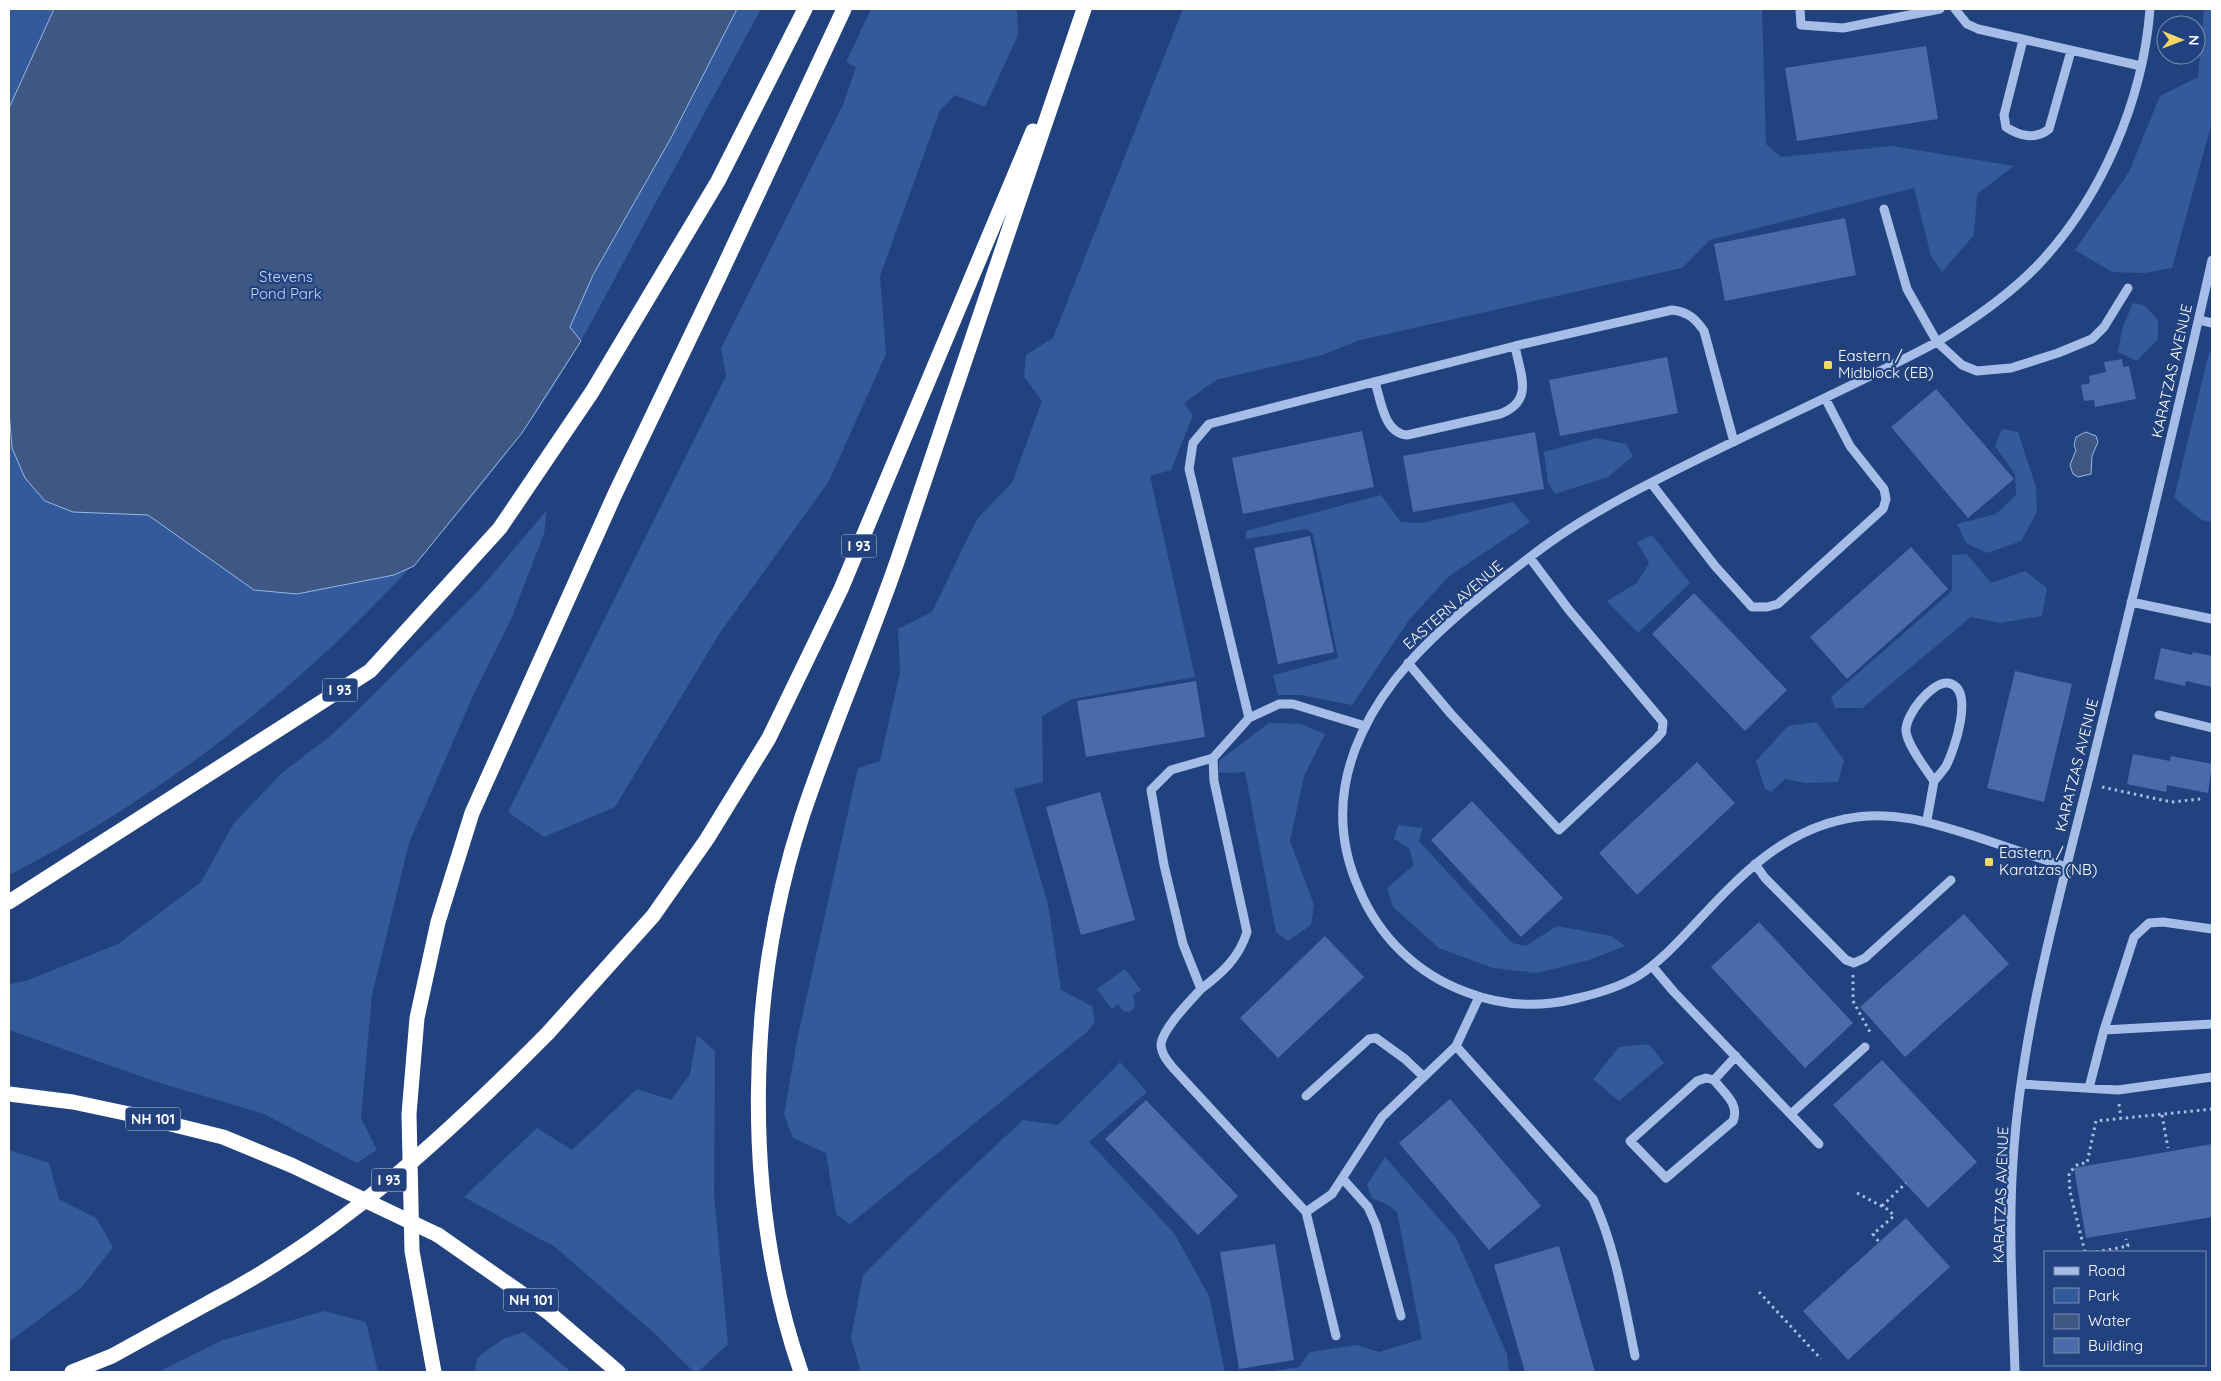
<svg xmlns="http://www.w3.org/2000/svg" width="2221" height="1381" viewBox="0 0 2221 1381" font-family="Quicksand,sans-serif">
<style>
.green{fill:#345a9c}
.water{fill:#3e5783;stroke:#99b7e8}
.building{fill:#4a6ba7}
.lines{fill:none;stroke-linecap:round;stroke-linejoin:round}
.path{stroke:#a5bde7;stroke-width:3;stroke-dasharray:2.5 4;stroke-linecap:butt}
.minor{stroke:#a5bde7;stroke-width:9}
.highway{stroke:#fff;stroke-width:15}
.highway-bridge{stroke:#fff;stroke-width:15}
.poi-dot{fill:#f3d767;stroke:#21427e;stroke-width:2}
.labels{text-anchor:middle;stroke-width:4.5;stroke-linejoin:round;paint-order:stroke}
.shield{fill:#21427e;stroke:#bcc6d8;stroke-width:1}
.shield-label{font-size:14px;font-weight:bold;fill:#fff}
.park-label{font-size:15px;fill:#c9d9f5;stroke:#21427e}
.poi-label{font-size:15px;fill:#fff;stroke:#21427e;text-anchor:start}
.street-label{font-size:15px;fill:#fff;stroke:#21427e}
</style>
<rect width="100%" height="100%" fill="#21427e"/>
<path class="green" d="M9 9H761C717 90 673 171 629 252 596 314 563 378 521 434 385 617 212 771 9 875Z
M871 9H1017L1018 35 985 107 955 95 940 110 880 276 886 354 829 481 719 634 615 807 544 837 508 812 726 376 721 348 843 105 856 67 846 62Z
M1183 9H1762L1766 144 1781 157 1893 146 2014 166 1977 194 1974 235 1942 272 1931 256 1914 188 1710 240 1682 268 1360 340 1322 355 1216 380 1184 403 1193 415 1171 470 1150 476 1195 677 1072 699 1042 716 1043 782 1014 789 1048 904 1061 990 1092 1006 1095 1022 1087 1032 850 1224 836 1214 826 1153 793 1138 784 1115 797 1040 858 768 880 761 900 672 898 629 932 612 977 519 1012 483 1042 401 1024 377 1026 355 1053 338Z
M2204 9H2212V122L2172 268 2144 273 2112 272 2075 250 2129 172 2160 96 2198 77Z
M2133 303 2144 305 2158 320V339L2137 361 2118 352 2122 329Z
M2212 351V522L2202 520 2174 498 2209 353Z
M2002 429 2018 432 2036 487 2037 512 2021 541 1987 553 1966 543 1957 524 1996 514 2016 495 2015 474 1995 446Z
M1596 438 1626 444 1633 456 1608 477 1555 494 1548 483 1544 452Z
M1381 495 1401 522 1422 523 1513 502 1530 522 1448 577 1409 620 1352 705 1301 695H1278L1273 675 1338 658 1313 534 1307 529 1246 539V531Z
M547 510 544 534 511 619 472 698 409 843 372 995 361 1118 377 1150 357 1163 264 1114 160 1083 9 1030V984L26 981 118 944 201 882 234 823 283 772 333 734 452 617 480 589Z
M1652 535 1690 583 1638 633 1607 601 1637 583 1649 563 1637 542Z
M1967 554 1991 583 2025 571 2047 588 2042 616 2000 623 1971 617 1862 708H1835L1831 697 1952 591V555Z
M1816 722 1844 760 1838 782 1805 783 1785 779 1771 792 1765 789 1756 761 1788 726Z
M1269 723 1301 724 1325 734 1304 776 1290 841 1314 905 1311 925 1288 941 1276 932 1245 772 1218 773 1220 760Z
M1398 825 1423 828 1419 841 1512 943 1526 946 1557 926 1611 936 1625 946 1589 960 1537 973 1493 968 1439 948 1393 907 1387 888 1414 865 1409 848 1394 839Z
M1125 969 1141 990 1132 996 1135 1001 1134 1008 1129 1012 1123 1011 1118 1004 1112 1009 1097 989Z
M697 1035 715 1051 714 1194 728 1344 698 1372H694L653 1332 555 1247 464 1197 537 1128 572 1150 637 1089 671 1100 690 1074Z
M1649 1044 1664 1063 1619 1101 1593 1079 1619 1047Z
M1120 1062 1147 1092 1089 1142 1174 1233 1209 1296 1225 1372H861L851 1338 863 1275 942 1196 1023 1120 1058 1125Z
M9 1150 49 1163 59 1199 96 1218 113 1247 82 1287 9 1342Z
M1385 1157 1456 1238 1507 1354 1509 1372H1267L1299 1367 1310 1352 1357 1345 1379 1352 1422 1339 1397 1212 1388 1205 1372 1198 1367 1185Z
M324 1311 366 1322 378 1372H158L223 1340Z
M524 1332 571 1372H475L477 1358 503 1339Z"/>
<path class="water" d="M54 9H737L671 138 593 275 570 327 581 341 522 433 414 566 394 575 297 594 254 590 148 515 73 512 45 501 25 478 12 448 9 410V108Z
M2086 432 2096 436 2098 442 2092 456 2091 474 2078 477 2073 474 2070 465 2076 450 2074 446 2076 437Z"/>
<path class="building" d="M1926 46 1938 119 1797 141 1785 68Z
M1845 218 1856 275 1725 301 1714 244Z
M1667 357 1678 413 1560 436 1549 380Z
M2122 359 2123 367 2129 366 2136 399 2095 407 2094 400 2084 401 2081 385 2090 383 2089 376 2106 372 2104 362Z
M1936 389 2014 479 1968 518 1891 427Z
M1362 431 1374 487 1243 514 1232 458Z
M1535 432 1544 489 1413 512 1403 456Z
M1310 536 1334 652 1278 664 1254 548Z
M1911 547 1948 589 1847 679 1810 637Z
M1694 593 1787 690 1745 731 1652 634Z
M2161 648 2192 655 2193 652 2212 656V687L2186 681 2185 686 2154 679Z
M2015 671 2072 684 2044 802 1987 788Z
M1196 681 1205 737 1086 757 1077 701Z
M2133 754 2170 761 2171 756 2212 764 2208 793 2167 785 2166 792 2127 784Z
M1697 762 1735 803 1637 895 1599 853Z
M1100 792 1135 920 1081 935 1046 807Z
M1472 801 1563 898 1521 937 1431 840Z
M1964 914 2009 964 1905 1057 1860 1007Z
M1759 922 1853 1023 1805 1068 1711 967Z
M1325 936 1364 977 1278 1058 1240 1018Z
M1882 1060 1977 1162 1928 1208 1833 1105Z
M1450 1099 1541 1206 1489 1250 1399 1143Z
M1146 1100 1238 1196 1198 1235 1105 1139Z
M2212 1144V1217L2086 1238 2074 1168Z
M1906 1218 1950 1267 1848 1360 1803 1311Z
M1275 1244 1294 1360 1239 1369 1220 1252Z
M1559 1246 1595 1372H1525L1494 1265Z"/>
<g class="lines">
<path class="path" d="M2102 787 2171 802 2201 799
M1853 975V1001L1871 1034
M2119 1104 2121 1118
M2162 1115 2168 1148
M1857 1193 1889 1210 1894 1216 1873 1234 1879 1242
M1882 1206 1906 1183
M2085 1252 2070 1192 2069 1173 2078 1164 2087 1163 2096 1121 2212 1109
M2096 1252 2128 1246 2126 1239
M1759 1292 1821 1359"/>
<path class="minor" d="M1800 9 1801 25 1843 28 1940 9
M1955 9 1967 24 1978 29 2141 66
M2023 40 2004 115 2006 127C2019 136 2036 140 2049 129L2071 51
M1884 209 1907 289 1937 342 1962 365 1977 371 2011 368 2058 353 2092 339 2104 327 2128 288
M2199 320 2212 323
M1375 382C1381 401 1384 433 1407 435L1500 414C1535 401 1520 374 1515 346
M1651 483 1715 566 1752 607H1767L1778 604 1883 509 1886 499 1884 489 1850 446 1825 398
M2131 602 2212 619
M1408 663 1451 714 1559 830 1656 739 1662 732 1663 722 1569 610 1530 558
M2159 715 2212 728
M1249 718 1213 758 1171 770 1151 790 1164 865 1183 944 1201 989C1190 1001 1163 1028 1161 1044 1161 1054 1168 1062 1174 1069L1306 1212 1336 1336
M1365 726 1293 704H1279L1249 718 1189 469 1193 443 1209 424 1515 346 1672 310C1688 312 1695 318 1704 331L1734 442
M1927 820 1934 781C1926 769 1907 745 1906 731 1905 715 1932 681 1948 683 1976 688 1954 751 1946 766 1943 771 1938 776 1934 781
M1755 864 1765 878 1846 960 1854 963 1865 958 1951 880
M2066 867C2037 857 2007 847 1977 837 1933 823 1892 809 1845 819 1780 832 1737 879 1694 925 1677 943 1660 962 1638 976 1618 988 1596 994 1574 999 1537 1008 1502 1006 1466 992 1417 974 1379 937 1359 889 1336 837 1338 784 1362 733 1386 681 1428 640 1471 604 1499 581 1528 557 1559 536 1603 506 1652 482 1700 458 1779 419 1860 383 1937 342 1973 320 2008 296 2037 266 2101 199 2143 101 2150 9
M1652 966 1674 992 1819 1144
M1201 989C1222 973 1239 958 1247 932L1214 781 1213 758
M2104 1030 2212 1024
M1456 1046 1593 1199C1616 1249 1624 1303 1635 1356
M1714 1080 1706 1078 1697 1081 1630 1141 1666 1178 1733 1121C1740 1104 1724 1093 1714 1080L1736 1056
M2021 1084 2118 1090 2212 1077
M2089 1088 2104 1030 2134 937 2149 923 2163 922 2212 929
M1306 1096 1369 1039 1376 1038 1405 1059 1424 1077
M1792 1113 1865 1047
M1343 1179 1368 1207 1376 1225 1401 1316
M1306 1212 1332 1194 1382 1117 1456 1046 1479 997
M2015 1372C2013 1302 2008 1231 2013 1161 2021 1033 2057 906 2088 781 2130 608 2173 434 2212 260"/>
<path class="highway" d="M9 902 370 671 500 528 592 392 718 181 805 9
M548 1033 653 916 707 839 769 738 841 589 1033 131
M9 1094 73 1102 134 1115 223 1137 291 1165
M438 1235 548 1312 618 1372
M72 1372 112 1356 210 1302
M434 1372 412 1251 409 1114 417 1018 438 922 472 813 615 494 719 277 844 9
M801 1372C742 1202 746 988 802 817 831 729 869 644 899 556 960 374 1022 191 1084 9"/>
<path class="highway-bridge" d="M291 1165 438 1235
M210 1302C339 1235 447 1135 548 1033"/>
</g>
<g class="poi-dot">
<rect x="1823" y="360" width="10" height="10" rx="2.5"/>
<rect x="1984" y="857" width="10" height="10" rx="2.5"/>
</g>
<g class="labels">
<g class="shield">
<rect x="841.5" y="534.5" width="35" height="23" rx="4"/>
<rect x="322.5" y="678.5" width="35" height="23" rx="4"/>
<rect x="125.5" y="1107.5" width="55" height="23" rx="4"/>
<rect x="371.5" y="1168.5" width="35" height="23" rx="4"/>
<rect x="503.5" y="1288.5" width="55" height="23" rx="4"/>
</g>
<g class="shield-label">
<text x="859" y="551">I 93</text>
<text x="340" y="695">I 93</text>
<text x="153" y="1124">NH 101</text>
<text x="389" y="1185">I 93</text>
<text x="531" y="1305">NH 101</text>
</g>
<g class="park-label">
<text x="286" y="282">Stevens<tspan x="286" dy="17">Pond Park</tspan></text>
</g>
<g class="poi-label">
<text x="1838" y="361">Eastern /<tspan x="1838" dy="17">Midblock (EB)</tspan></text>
<text x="1999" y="858">Eastern /<tspan x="1999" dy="17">Karatzas (NB)</tspan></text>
</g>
<g class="street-label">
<text transform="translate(2172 371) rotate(-77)" y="5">KARATZAS AVENUE</text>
<text transform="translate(1453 605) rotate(-41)" y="5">EASTERN AVENUE</text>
<text transform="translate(2077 765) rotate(-76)" y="5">KARATZAS AVENUE</text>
<text transform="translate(2001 1195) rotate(-88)" y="5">KARATZAS AVENUE</text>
</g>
</g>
<rect width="2221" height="1381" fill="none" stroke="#ffffff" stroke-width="20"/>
<rect x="2044" y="1251" width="162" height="115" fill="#21427e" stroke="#7a8eb2"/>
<rect x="2054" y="1267" width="25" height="8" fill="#a5bde7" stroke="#7a8eb2"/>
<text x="2088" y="1276" font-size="15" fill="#ffffff">Road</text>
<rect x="2054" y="1288" width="25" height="15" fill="#345a9c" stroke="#7a8eb2"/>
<text x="2088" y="1301" font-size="15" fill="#ffffff">Park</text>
<rect x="2054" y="1314" width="25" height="15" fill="#3e5783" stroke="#7a8eb2"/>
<text x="2088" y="1326" font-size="15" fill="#ffffff">Water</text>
<rect x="2054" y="1338" width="25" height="15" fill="#4a6ba7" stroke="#7a8eb2"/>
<text x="2088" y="1351" font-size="15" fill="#ffffff">Building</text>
<g transform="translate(2181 40) rotate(91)"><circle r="24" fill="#21427e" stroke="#7a8eb2"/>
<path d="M0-4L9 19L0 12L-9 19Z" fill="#f3d767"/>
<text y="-8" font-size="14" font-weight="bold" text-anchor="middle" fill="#ffffff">N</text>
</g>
</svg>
